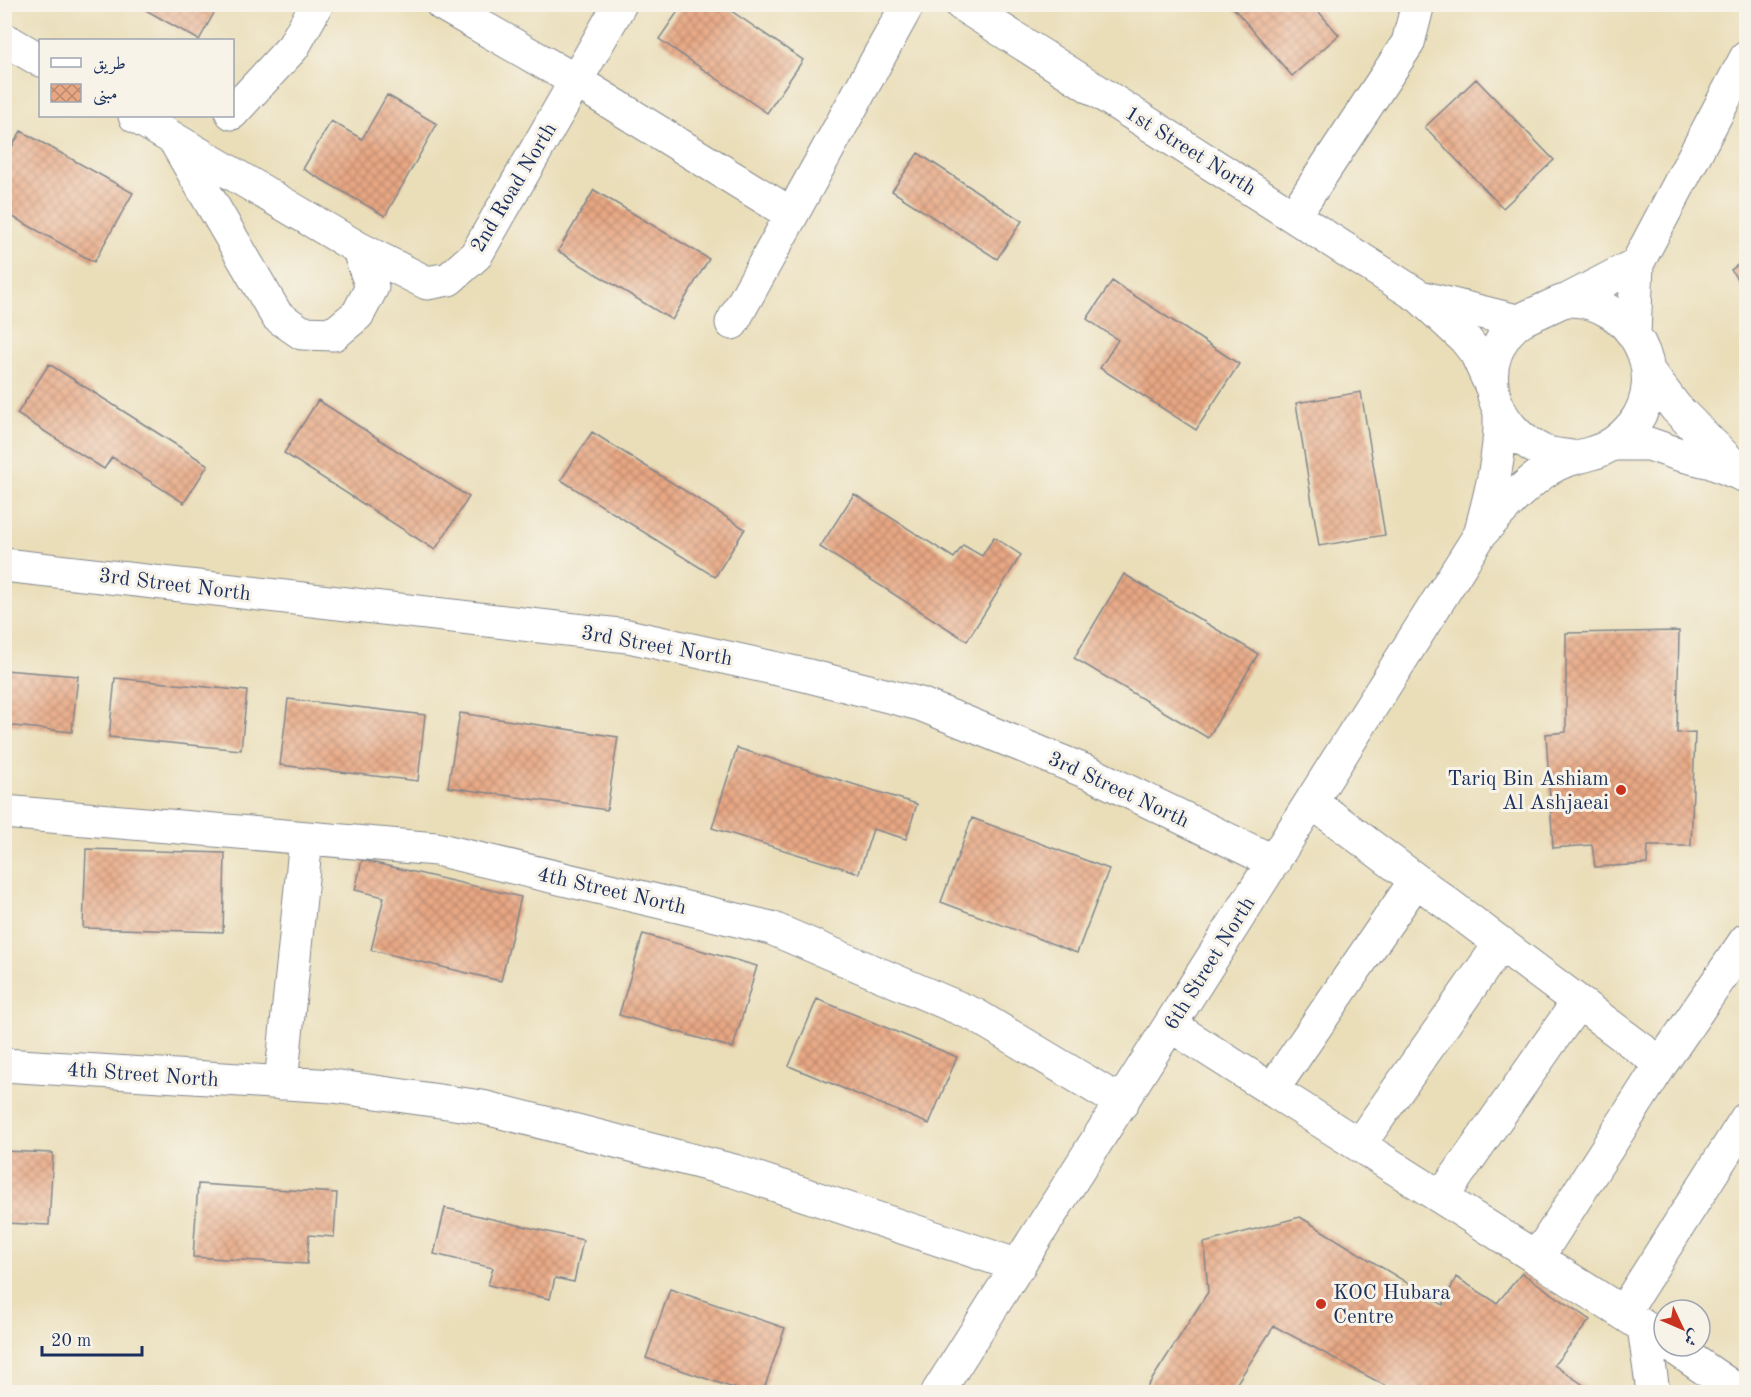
<svg xmlns="http://www.w3.org/2000/svg" width="1751" height="1397" viewBox="0 0 1751 1397" font-family="'Old Standard TT',Amiri,serif">
<style>
.building{fill:url(#building-cross-hatch)}
.lines{fill:none;stroke-linecap:round;stroke-linejoin:round}
.minor-casing{stroke:#82868c;stroke-width:35}
.minor{stroke:#fff;stroke-width:33}
.poi-dot{fill:#c8321e;stroke:#f7f3e8;stroke-width:2}
.labels{text-anchor:middle;stroke-width:6;stroke-linejoin:round;paint-order:stroke}
.street-label{font-size:21px;fill:#1b2f5e;stroke:#f7f3e8}
.poi-label{font-size:21px;fill:#1b2f5e;stroke:#f7f3e8;text-anchor:end}
</style>
<defs>
<pattern id="building-cross-hatch" width="8" height="8" patternUnits="userSpaceOnUse" patternTransform="scale(1.5)"><rect width="8" height="8" fill="#e8a783"/><path d="M0 0l8 8M0 8l8-8" fill="none" stroke="#bb886e"/></pattern>
</defs>
<rect width="100%" height="100%" fill="#f7f3e8"/>
<filter id="ink" filterUnits="userSpaceOnUse"><feTurbulence type="fractalNoise" baseFrequency=".0167" numOctaves="2"/><feDisplacementMap in="SourceGraphic" scale="12" xChannelSelector="R" yChannelSelector="G"/><feConvolveMatrix kernelMatrix="1 2 1 2 8 2 1 2 1" color-interpolation-filters="sRGB"/></filter>
<filter id="wash" filterUnits="userSpaceOnUse"><feTurbulence type="fractalNoise" baseFrequency=".008" numOctaves="4" result="noise"/><feDisplacementMap in="SourceGraphic" scale="24" xChannelSelector="R" yChannelSelector="G"/><feGaussianBlur stdDeviation="1.35" result="paint"/><feColorMatrix in="noise" values="0 0 0 0 0 0 0 0 0 0 0 0 0 0 0 0 0 1.4 0 .05"/><feComposite in="paint" operator="in"/></filter>
<g filter="url(#wash)">
<rect width="100%" height="100%" fill="#eadeb9"/>
<g id="blocks">
<path class="building" d="M135 4H219L199 40Z
M683 4H721L803 60 767 113 659 39Z
M1230 4H1312L1339 35 1292 76Z
M1476 79 1554 160 1503 208 1425 127Z
M387 95 437 124 385 216 303 169 331 121 362 139Z
M21 131 133 193 94 262 4 212V160Z
M918 153 1022 221 997 259 892 191Z
M594 190 709 259 672 320 558 251Z
M1746 259V293L1731 270Z
M1112 281 1239 364 1196 430 1100 368 1118 340 1087 319Z
M49 364 208 465 184 503 112 457 104 469 17 414Z
M1361 392 1385 535 1319 546 1296 403Z
M318 400 469 497 435 550 284 453Z
M592 432 745 529 715 577 561 480Z
M854 494 954 558 963 545 982 556 994 537 1021 555 967 641 820 547Z
M1124 574 1258 654 1208 738 1074 658Z
M1679 631 1677 733 1695 732 1691 846H1648L1647 864 1595 867 1592 845 1553 848 1546 734 1566 732V633Z
M4 670 78 676 72 732 4 725Z
M115 678 247 691 241 750 109 737Z
M288 699 425 715 418 781 280 765Z
M460 713 618 737 607 810 448 787Z
M737 748 917 804 906 839 873 829 859 873 712 828Z
M972 818 1109 869 1077 953 941 902Z
M86 849 225 853 223 932 83 928Z
M362 860 521 897 501 981 371 950 384 897 355 890Z
M643 934 757 966 733 1048 619 1015Z
M817 999 957 1057 929 1124 789 1066Z
M4 1151 53 1153 49 1225 4 1223Z
M198 1184 337 1193 334 1237 309 1235 307 1264 193 1257Z
M445 1208 583 1240 574 1282 555 1278 550 1299 488 1285 493 1268 434 1254Z
M1300 1217 1443 1305 1456 1277 1497 1303 1522 1273 1590 1320 1554 1365 1594 1392H1397L1274 1326 1231 1392H1144L1208 1292 1204 1243Z
M670 1289 785 1328 763 1392H745L646 1358Z"/>
</g>
</g>
<g filter="url(#ink)">
<use href="#blocks" fill-opacity="0" stroke="#82868c" stroke-width="1.5"/>
<g class="lines">
<defs>
<path id="minor" d="M442 4 576 81 791 214
M961 4 1420 297 1465 339 1476 353 1492 388
M4 39 40 60
M232 113 293 47 317 4
M135 116 358 248 427 283 449 279 476 255 620 4
M174 139 277 316 302 333 334 334 358 314 372 287 358 248
M1294 216 1408 43 1418 4
M1424 298 1517 321
M1568 300 1637 264
M732 323 908 4
M1634 334 1637 264 1746 58
M1648 371 1676 408 1743 475
M1613 444H1649L1678 454 1711 462 1738 473
M1481 531C1491 493 1501 455 1500 415
M4 565 628 636 805 675 920 704 1092 774 1274 862
M1312 802 1661 1064
M4 812 436 849 771 928 975 1015 1122 1103
M1170 1025 1623 1313 1664 1340
M4 1065 333 1086 482 1107 734 1171 1019 1266
M281 1083 306 839
M1272 1090 1416 880
M1359 1145 1501 943
M1442 1197 1578 1002
M1537 1258 1661 1064 1746 940
M1623 1313 1746 1119
M1644 1327 1653 1392
M1672 1346 1739 1392
M938 1392 1481 533C1502 510 1523 485 1550 468 1564 459 1577 458 1592 453 1608 449 1623 437 1633 425 1672 374 1632 301 1570 300 1561 300 1549 308 1541 311 1525 318 1518 320 1507 333 1475 375 1496 428 1540 450 1549 455 1561 455 1571 457"/>
</defs>
<use href="#minor" class="minor-casing"/>
<use href="#minor" class="minor"/>
</g>
</g>
<g class="poi-dot">
<circle cx="1621" cy="790" r="6"/>
<circle cx="1321" cy="1304" r="6"/>
</g>
<g class="labels">
<g class="street-label">
<text transform="translate(1191 150) rotate(32)" y="7">1st Street North</text>
<text transform="translate(513 187) rotate(-59)" y="7">2nd Road North</text>
<text transform="translate(175 584) rotate(7)" y="7">3rd Street North</text>
<text transform="translate(657 645) rotate(10)" y="7">3rd Street North</text>
<text transform="translate(1119 789) rotate(25)" y="7">3rd Street North</text>
<text transform="translate(612 890) rotate(13)" y="7">4th Street North</text>
<text transform="translate(1209 963) rotate(-58)" y="7">6th Street North</text>
<text transform="translate(143 1074) rotate(4)" y="7">4th Street North</text>
</g>
<g class="poi-label">
<text x="1609" y="785">Tariq Bin Ashiam<tspan x="1609" dy="24">Al Ashjaeai</tspan></text>
<text x="1333" y="1299" text-anchor="start">KOC Hubara<tspan x="1333" dy="24">Centre</tspan></text>
</g>
</g>
<rect width="1751" height="1397" fill="none" stroke="#f7f3e8" stroke-width="24"/>
<rect x="39" y="39" width="195" height="78" fill="#f7f3e8" stroke="#9fa5b1" stroke-width="1.5"/>
<rect x="51" y="58" width="30" height="9" fill="#ffffff" stroke="#9fa5b1" stroke-width="1.5"/>
<text x="93" y="69" font-size="18" fill="#1b2f5e">طريق</text>
<rect x="51" y="84" width="30" height="18" fill="url(#building-cross-hatch)" stroke="#9fa5b1" stroke-width="1.5"/>
<text x="93" y="99" font-size="18" fill="#1b2f5e">مبنى</text>
<g transform="translate(1682 1328) rotate(134)"><circle r="28" fill="#f7f3e8" stroke="#9fa5b1" stroke-width="1.5"/>
<path d="M0-4.5L10 22L0 15L-10 22Z" fill="#c8321e"/>
<text y="-9" font-size="16" font-weight="bold" text-anchor="middle" fill="#1b2f5e">ش</text>
</g>
<path d="M42 1346v9h100v-9" fill="none" stroke="#1b2f5e" stroke-width="3"/>
<text x="51" y="1346" font-size="18" fill="#1b2f5e" stroke="#f7f3e8" stroke-width="4.5" paint-order="stroke">20 m</text>
</svg>
